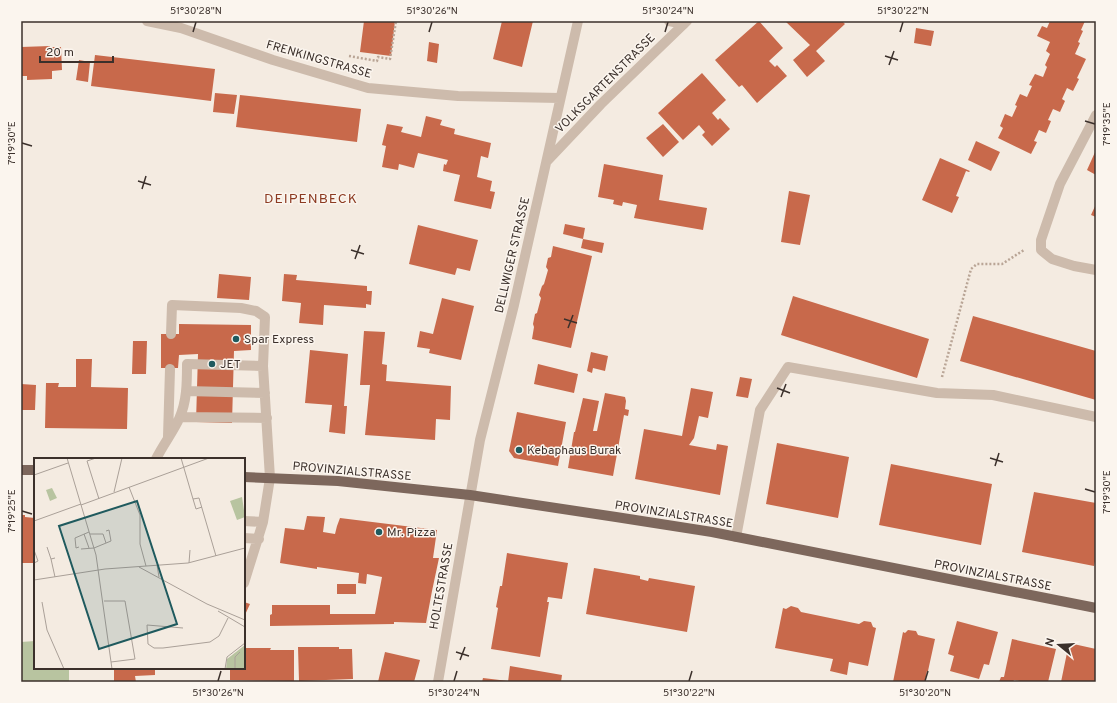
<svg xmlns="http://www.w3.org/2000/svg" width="1117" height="703" viewBox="0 0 1117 703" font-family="Overpass,sans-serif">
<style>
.green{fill:#b8c4a0}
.building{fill:#c8694b}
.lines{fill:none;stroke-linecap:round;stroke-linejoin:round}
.path{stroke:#b9a596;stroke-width:2.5;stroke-dasharray:2 2;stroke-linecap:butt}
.lane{stroke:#cdbbac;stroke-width:10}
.street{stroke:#cdbbac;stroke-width:10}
.primary{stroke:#7d675c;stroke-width:10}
.ticks{fill:none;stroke:#3b302b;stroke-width:1.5}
.poi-dot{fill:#1f5a5e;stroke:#fbf5ee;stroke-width:1.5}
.labels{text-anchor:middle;stroke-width:3;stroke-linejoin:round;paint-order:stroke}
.street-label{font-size:12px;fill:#3b302b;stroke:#fbf5ee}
.poi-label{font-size:12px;fill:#3b302b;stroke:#fbf5ee;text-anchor:start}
.quarter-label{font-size:14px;letter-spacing:1px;fill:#8c3b22;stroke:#fbf5ee}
.inset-road{fill:none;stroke:#aaa098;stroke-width:1}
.view{fill:#1f5a5e;fill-opacity:0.15;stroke:#1f5a5e;stroke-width:2}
.inset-edge{fill:none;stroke:#3b302b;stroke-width:2}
.neatline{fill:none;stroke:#3b302b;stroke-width:1.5}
.ticks-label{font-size:10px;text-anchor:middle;fill:#3b302b}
</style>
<rect width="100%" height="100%" fill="#f4ebe1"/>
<path class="green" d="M35 641V668H69V682H21V642Z"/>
<path class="building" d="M364 21H395L391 56 360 52Z
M502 21H533L522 67 493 59Z
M759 21 783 48 769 61 775 67 777 65 787 76 757 103 742 85 739 87 715 60Z
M785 21H842L845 24 816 51 825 61 807 77 793 60 810 45Z
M1050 21H1085L1081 30 1083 31 1078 42 1080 43 1075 54 1086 59 1077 78 1079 79 1073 91 1067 88 1062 99 1065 101 1060 112 1053 109 1048 120 1051 121 1046 133 1039 130 1034 141 1037 142 1031 154 998 138 1003 128 1000 126 1005 114 1012 117 1017 106 1015 105 1020 94 1027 97 1032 86 1029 85 1035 74 1043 77 1047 67 1045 65 1050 54 1046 51 1050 42 1037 36 1042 26 1047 28Z
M916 28 934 31 931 46 914 43Z
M429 42 439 44 437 63 427 61Z
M50 46V47H61L62 70 52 71V79L27 80V76H21V47Z
M95 55 215 69 211 101 91 86Z
M79 60 90 62 88 82 76 80Z
M702 73 726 100 712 113 718 120 720 118 730 129 712 146 702 135 705 132 699 125 683 140 658 113Z
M215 93 237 95 234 114 213 112Z
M240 95 361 109 357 142 236 127Z
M426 116 442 120 440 125 455 129 454 134 491 143 488 158 481 156 477 177 492 181 490 191 495 192 491 209 454 201 460 175 443 171 444 164 446 165 448 160 418 153 414 168 399 164 398 170 382 167 386 146 382 145 387 124 403 127 401 132 421 137Z
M663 124 679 142 663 157 646 138Z
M976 141 1000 152 991 171 968 160Z
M1096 150V175L1087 170Z
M940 158 970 171 969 172 966 171 956 196 959 197 952 213 922 200Z
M604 164 663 175 659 200 707 208 703 230 634 218 637 205 623 202 622 206 613 204 614 200 598 197Z
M789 191 810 195 800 245 781 242Z
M1096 204V217L1091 215Z
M565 224 585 228 583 239 604 243 602 253 581 248 583 239 563 234Z
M418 225 478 240 470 271 457 268 455 275 409 264Z
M553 246 592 256 571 348 532 339 534 327 533 324 535 314 537 313 541 298 539 295 542 286 544 284 548 270 546 267 548 258 551 257Z
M219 274 251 277 249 300 217 298Z
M284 274 297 275 296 280 367 286V291H372L371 305 366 304V308L324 305 323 325 299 323 301 303 282 301Z
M793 296 929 339 917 378 781 335Z
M442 298 474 306 461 360 429 353 430 349 417 347 420 331 433 334Z
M973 316 1096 351V400L960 361Z
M179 324 251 325V350L234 351 232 423 196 422 198 354 179 355 178 368H161V334H179Z
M364 331 385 332 382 364 387 365 386 381 451 386 450 420 436 419 435 440 365 435 370 385H360Z
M133 341H147L146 374H132Z
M310 350 348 354 344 406H347L345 434 329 432 332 405 305 403Z
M591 352 608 356 605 371 593 368 592 373 587 371Z
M76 359H92L91 387 128 388 127 429 45 428 46 383H59L58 387H76Z
M538 364 578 374 574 393 534 384Z
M740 377 752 379 748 398 736 396Z
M21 384 36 385 35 410H21Z
M691 388 713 392 708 418 699 416 694 438 689 445 716 450 717 444 728 446 720 495 635 479 644 429 682 436Z
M605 393 625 397 626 401 625 409 629 410 628 416 624 415 613 476 568 468 574 432H575L583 398 599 401 593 431H597Z
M517 412 566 422 558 466 514 458 509 451Z
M777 443 849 457 838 518 766 504Z
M891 464 992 484 981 545 879 525Z
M1034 492 1096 503V557L1094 566 1022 552Z
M21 515H25V517L35 518V563H21Z
M307 516 325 517 323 532 335 534 337 526 340 518 437 530 433 558H439L432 591 426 623 394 622V624L270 626V615L272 614V605H330V614H375L382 577 367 574 366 584 358 583 359 573 317 567V569L280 563 285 528 304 530Z
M507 553 568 563 562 599 548 597 547 602H549L540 657 491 649 498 608 496 607 500 586H502Z
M594 568 640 576V579L648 581 649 578 695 586 687 632 586 614Z
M337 584H356V594H337Z
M244 602 250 604 244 617Z
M791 606 798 608 801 612 859 624 864 621 871 622 873 627 876 628 868 666 849 662 847 675 830 671 833 659 775 648 783 608 786 609Z
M957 621 998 632 989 665 984 664 979 679 950 671 954 656 948 654Z
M908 630 916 631 918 635 935 639 928 671H927L925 682H893L903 632 905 633Z
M1012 639 1056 649 1048 682H1025L1014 680 1013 682H999L1001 677H1004Z
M1069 643 1096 649V682H1061Z
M298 647H339V649H352L353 679 299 681Z
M244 648H271L270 650H294V681L230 680V668H244Z
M385 652 420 660 414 682H378Z
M510 666 562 675 561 682H508Z
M114 668H155V675L135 676 136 682H114Z
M483 678 508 681V682H482Z"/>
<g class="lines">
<path class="path" d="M349 56 377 61 378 57 390 59 396 21
M942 377 971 269 977 264H1002L1024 250"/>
<path class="lane" d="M171 334 172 305 241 308 256 311 265 317 263 366 270 478 263 522 244 583
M186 391 265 393
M180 417 267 418
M168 437 170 369
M156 459C163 445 173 432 179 419 187 402 187 382 187 364L263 366
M244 521 263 522
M736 537 760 410 788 367 937 393 993 395 1096 417
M244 538 259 539"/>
<path class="street" d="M147 21 181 28 273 60 368 88 458 96 560 98
M669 21 684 24
M1096 115 1060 184 1041 240V250L1052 259 1074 266 1096 270
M547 161 601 104 687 21
M438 682 480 440 514 305 578 21"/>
<path class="primary" d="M21 470H35
M244 477 338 481 470 495 616 517 712 532 1096 608"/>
</g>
<path class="ticks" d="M193 32 196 22M429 32 432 22M665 32 668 22M900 32 903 22M885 56 898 60M889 65 894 51M1085 121 1095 124M22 143 32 146M138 181 151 185M142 189 146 176M351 250 364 254M355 259 360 245M564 319 577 323M568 328 573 315M777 388 790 393M781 397 786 384M990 458 1003 462M995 466 999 453M1085 489 1095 492M22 511 32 514M456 652 469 656M460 660 465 647M218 681 221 671M454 681 457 671M689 681 692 671M925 681 928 671"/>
<g class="poi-dot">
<circle cx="236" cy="339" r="4"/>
<circle cx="212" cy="364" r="4"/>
<circle cx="519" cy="450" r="4"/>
<circle cx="379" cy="532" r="4"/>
</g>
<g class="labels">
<g class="street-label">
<text transform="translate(319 59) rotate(16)" y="4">FRENKINGSTRASSE</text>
<text transform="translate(605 83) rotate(-45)" y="4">VOLKSGARTENSTRASSE</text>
<text transform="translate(512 255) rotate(-77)" y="4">DELLWIGER STRASSE</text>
<text transform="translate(352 471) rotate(5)" y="4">PROVINZIALSTRASSE</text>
<text transform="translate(674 514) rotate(9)" y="4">PROVINZIALSTRASSE</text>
<text transform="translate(993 575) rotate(11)" y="4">PROVINZIALSTRASSE</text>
<text transform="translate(441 586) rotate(-80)" y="4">HOLTESTRASSE</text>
</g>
<g class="poi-label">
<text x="244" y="343">Spar Express</text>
<text x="220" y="368">JET</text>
<text x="527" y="454">Kebaphaus Burak</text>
<text x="387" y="536">Mr. Pizza</text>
</g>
<g class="quarter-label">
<text x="311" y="203">DEIPENBECK</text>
</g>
</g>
<g transform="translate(34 458)">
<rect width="211" height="211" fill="#f4ebe1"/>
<path d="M18 30 23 40 16 43 12 32ZM208 39 211 59 203 62 196 43ZM211 187V211H192L193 201Z" fill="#b8c4a0"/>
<path class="inset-road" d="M33 0 62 97 78 211M62 0 53 3 65 41M147 0 159 41 165 40 182 98M0 17 34 5M95 29 106 57V86L112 108M80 34 88 0M159 41 162 51 168 49M47 47 175 0M0 63 47 46M50 76 55 90M56 76H69L72 85M13 89 17 101 21 100M45 89 42 90 41 80 55 74M47 91 60 90 77 83 75 72 72 73M0 92 4 103 0 105M17 101 21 119M155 105 156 92M123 107 125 119M105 109 173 146 211 162M0 122 71 111 154 105 211 90M70 143H91L101 201 77 204M8 144 13 172 30 211M184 153 211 169M149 170 113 167 114 186 120 190H129L176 184 185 178 194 160M191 211 193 199 211 185M201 211V199L206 194"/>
<path class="view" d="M103 43 143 166 65 191 25 68Z"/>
<rect width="211" height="211" class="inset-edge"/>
</g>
<rect width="1117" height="703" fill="none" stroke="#fbf5ee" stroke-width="44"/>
<g transform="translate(1059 645) rotate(288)" stroke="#fbf5ee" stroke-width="3" paint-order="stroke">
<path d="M0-3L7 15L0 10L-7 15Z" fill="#3b302b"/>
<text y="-6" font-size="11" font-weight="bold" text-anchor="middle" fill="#3b302b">N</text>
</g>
<path d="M40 56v6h73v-6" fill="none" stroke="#3b302b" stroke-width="2"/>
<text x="46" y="56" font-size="12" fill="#3b302b" stroke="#fbf5ee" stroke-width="3" paint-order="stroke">20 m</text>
<rect x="22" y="22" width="1073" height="659" class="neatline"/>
<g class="ticks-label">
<text x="196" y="14">51°30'28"N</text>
<text x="432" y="14">51°30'26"N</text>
<text x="668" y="14">51°30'24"N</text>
<text x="903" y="14">51°30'22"N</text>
<text transform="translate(1106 124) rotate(-90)" y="4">7°19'35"E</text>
<text transform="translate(11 143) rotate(-90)" y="4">7°19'30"E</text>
<text transform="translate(1106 492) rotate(-90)" y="4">7°19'30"E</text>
<text transform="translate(11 511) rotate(-90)" y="4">7°19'25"E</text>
<text x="218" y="696">51°30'26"N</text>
<text x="454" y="696">51°30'24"N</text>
<text x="689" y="696">51°30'22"N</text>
<text x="925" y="696">51°30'20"N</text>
</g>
</svg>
